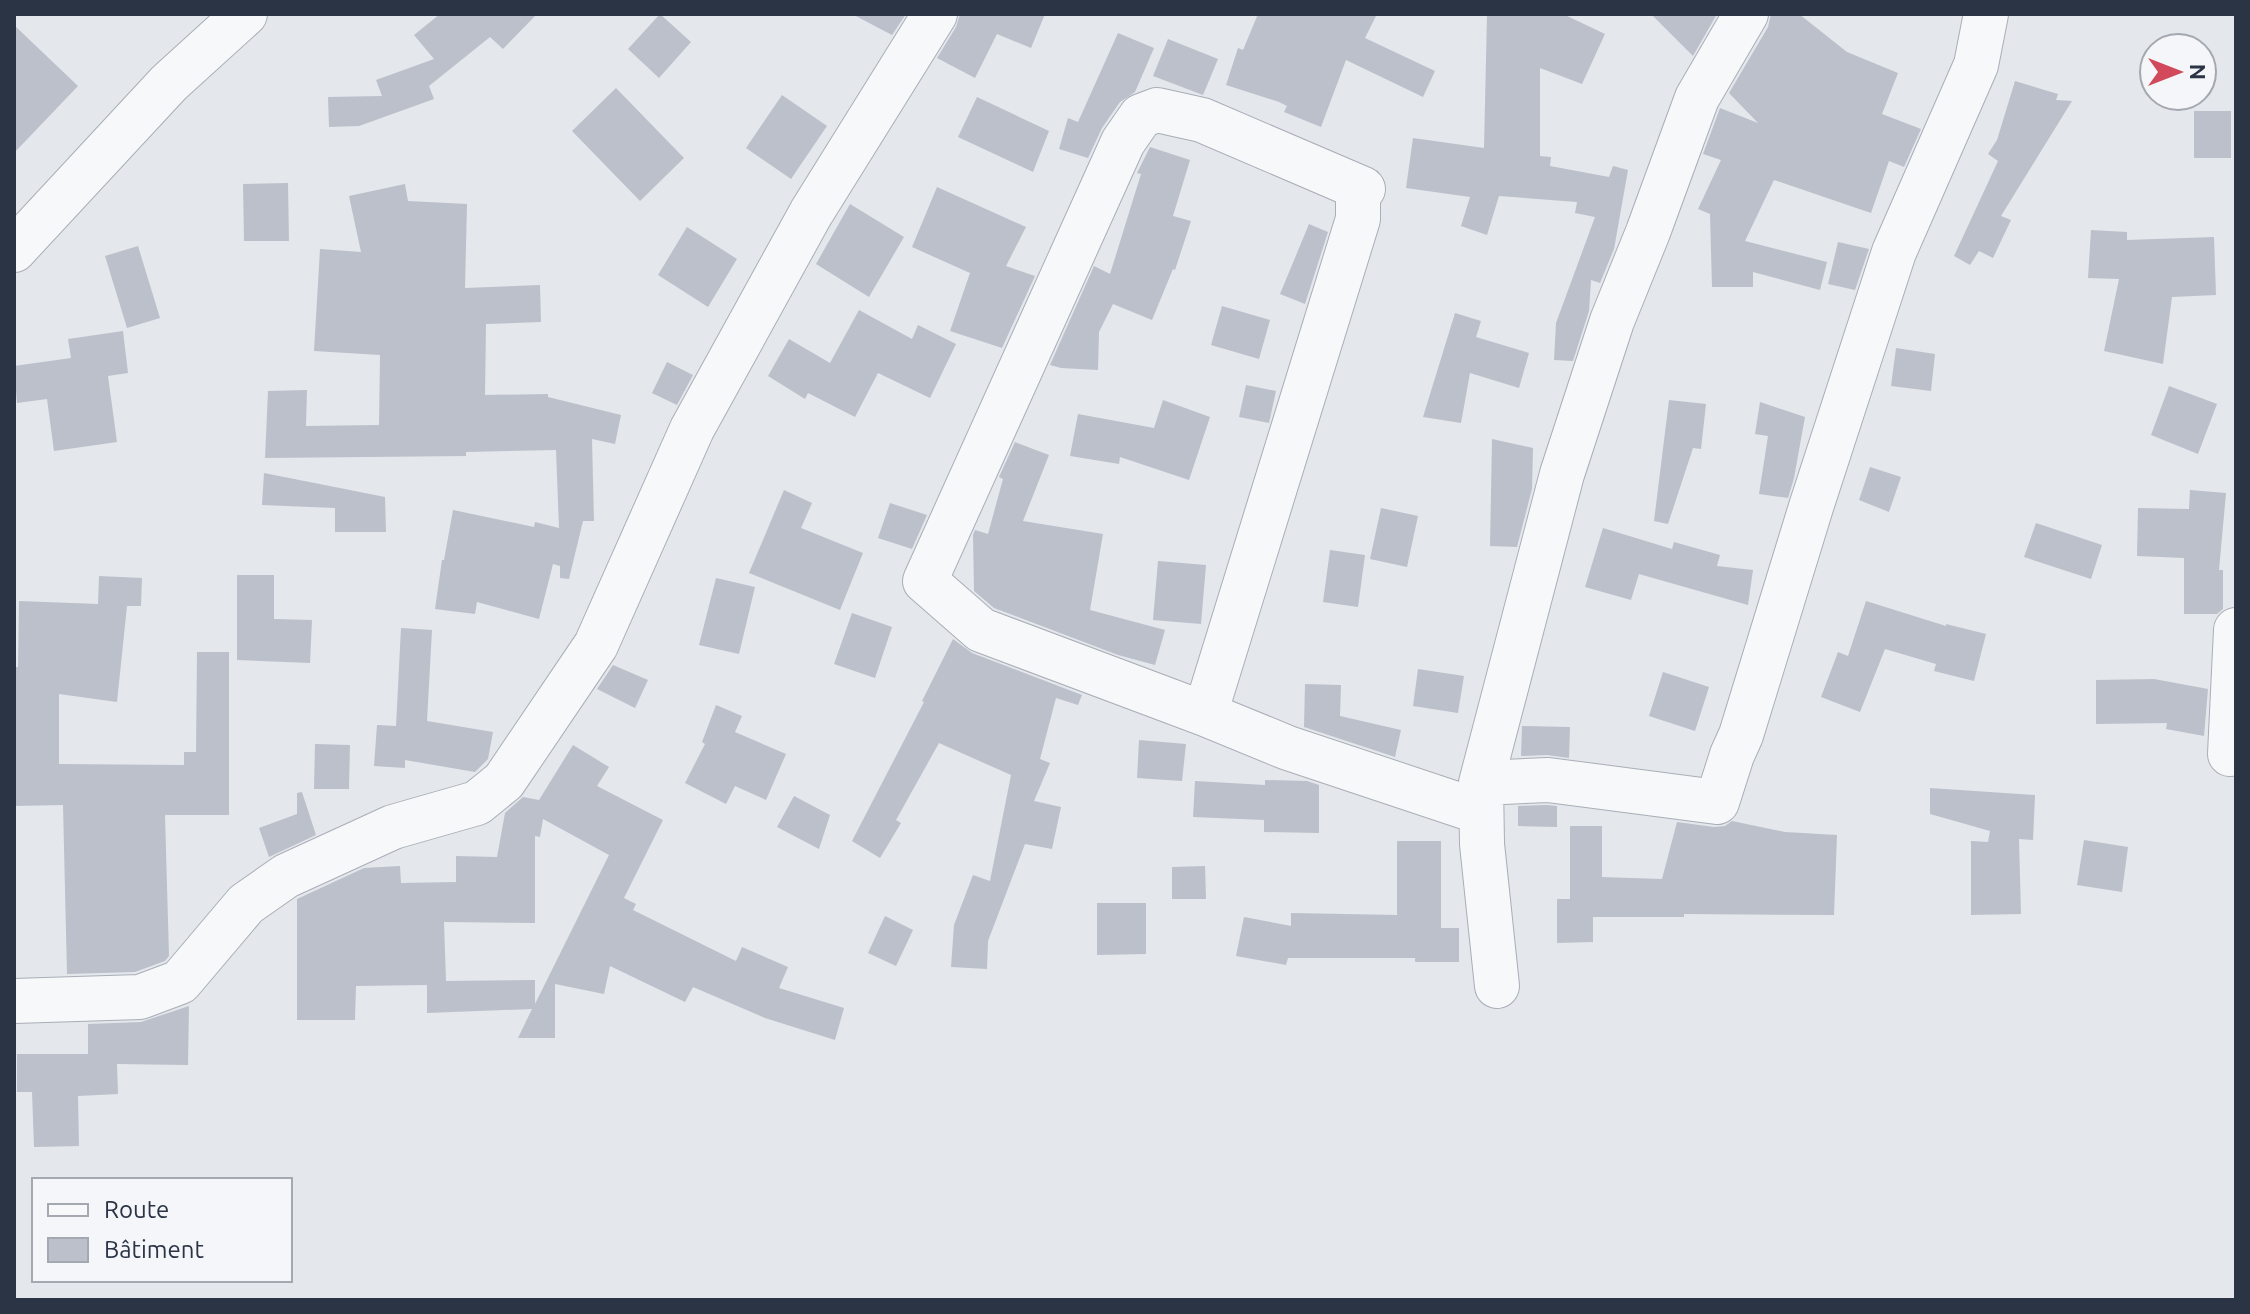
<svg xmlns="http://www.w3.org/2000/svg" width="2250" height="1314" viewBox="0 0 2250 1314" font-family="Ubuntu,sans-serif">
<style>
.building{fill:#bbc0ca;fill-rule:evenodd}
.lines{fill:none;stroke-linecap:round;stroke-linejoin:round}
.minor-casing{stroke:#a9aeb7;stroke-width:46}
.minor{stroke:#f7f8fa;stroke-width:44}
</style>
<rect width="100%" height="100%" fill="#e4e7ec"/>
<path class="building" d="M440 14H537L503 49 490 37 429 86 434 99 359 126 329 127 328 97 382 96 376 80 434 59 414 35Z
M660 14 691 42 659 78 628 49Z
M852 14H906L892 35Z
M960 14H1045L1031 48 997 34 975 78 937 58 956 27Z
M1258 14H1377L1365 38 1435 71 1423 97 1346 60 1321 127 1284 112 1287 106 1279 102 1226 85 1238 48 1243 50Z
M1487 14H1563L1605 34 1582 84 1540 68V156L1551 157 1550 166 1609 177 1613 166 1628 170 1614 249 1600 283 1591 280 1589 311 1573 361 1554 360 1556 323 1595 217 1575 213 1577 202 1499 196 1487 235 1461 226 1470 197 1406 188 1413 138 1484 148Z
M1651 14H1717L1693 56Z
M1771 14H1799L1847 52 1898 73 1882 114 1921 129 1904 167 1889 161 1871 213 1774 180 1745 241 1827 262 1820 290 1753 272V287H1712L1710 214 1698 209 1721 160 1703 154 1720 108 1758 123 1729 93 1768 27Z
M14 25 78 86 14 153Z
M1118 33 1154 48 1135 92 1120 102 1102 128 1088 158 1059 149 1068 118 1078 122Z
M1168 39 1218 59 1203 95 1153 76Z
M2015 81 2058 94 2056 100 2072 101 2001 216 2011 220 1993 258 1979 251 1970 265 1954 256 1998 161 1988 154 1997 140Z
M616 88 684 158 640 201 572 131Z
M782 95 827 126 791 179 746 148Z
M977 97 1049 131 1033 172 958 137Z
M2194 111H2231V158H2194Z
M1150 147 1190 160 1173 216 1191 221 1175 270 1173 269 1152 320 1113 304 1099 332 1098 370 1061 368 1050 365 1094 266 1110 274 1141 174 1137 173Z
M288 183 289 241H244L243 184Z
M405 184 408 201 467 204 465 288 540 285 541 322 486 324 485 395 548 394V397L621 415 615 444 592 439 594 521H583L569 579 560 578V566L553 564 539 619 477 602 475 614 435 609 442 560H444L453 510 534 527 535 522 559 528 556 450 466 452V456L265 458 268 391 307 390 306 426 379 425 380 355 314 351 320 249 361 252 349 196Z
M937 187 1026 227 1006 266 1035 276 1002 348 950 331 970 273 912 247Z
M850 204 904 237 869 297 816 264Z
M1309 224 1328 232 1305 304 1280 294Z
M687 227 737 259 708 307 658 275Z
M2091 230 2127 232V240L2214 237 2216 295 2172 297 2163 364 2104 351 2119 279 2088 278Z
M1838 242 1869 249 1855 290 1828 284Z
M138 246 160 318 127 328 105 256Z
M1222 306 1270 320 1259 359 1211 345Z
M859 310 912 339 918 325 956 344 930 398 878 373 855 417 808 393 805 399 768 376 789 339 830 363Z
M1455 313 1481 321 1476 337 1529 353 1519 388 1470 373 1461 423 1423 417Z
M123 331 128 373 108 376 117 442 54 451 47 399 17 403 14 366 71 358 68 339Z
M1896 348 1935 354 1931 391 1891 386Z
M667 362 693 375 677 405 652 393Z
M1246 385 1276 391 1269 423 1239 417Z
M2169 386 2217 404 2198 454 2151 435Z
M1163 400 1210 417 1189 480 1120 457 1119 464 1070 456 1078 414 1154 428Z
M1669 400 1706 404 1701 449 1693 448 1668 524 1654 521Z
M1760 402 1805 417 1794 478 1788 498 1759 494 1768 436 1755 434Z
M1492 439 1533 448 1532 489 1517 547 1490 546Z
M1015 442 1049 455 1023 521 1103 534 1090 610 1165 630 1155 665 1118 655 994 608 974 591 973 535 975 530 988 534 1003 479 999 477Z
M1870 467 1901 477 1889 512 1859 500Z
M264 473 385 497 386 532H335V508L262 505Z
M784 490 812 503 801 528 863 553 840 610 749 573Z
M2190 490 2226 493 2219 570H2223V609L2217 614H2184V558L2137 556 2138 508 2189 509Z
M890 503 927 515 912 549 878 538Z
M1381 508 1418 516 1407 567 1370 559Z
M2036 523 2102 545 2091 579 2024 557Z
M1603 528 1672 549 1674 542 1720 555 1717 566 1753 570 1748 605 1639 574 1631 600 1585 587Z
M1330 550 1365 555 1358 607 1323 602Z
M1158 561 1206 565 1201 624 1153 620Z
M237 575H274V619L312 620 310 663 237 660Z
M99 576 142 578 141 606H127L117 702 59 694V764L184 765V752H196L197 652H229V815H165L169 956 165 961 135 972 67 974 63 805 14 806V667H18L19 601 98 604Z
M716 578 755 587 739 654 699 645Z
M1866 601 1946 626V624L1986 634 1974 681 1934 671 1936 664 1885 649 1860 712 1821 697 1838 652 1848 656Z
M852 613 892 627 875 678 834 664Z
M401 628 432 630 427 721 493 732 488 759 475 772 405 760V768L374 766 377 725 396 726Z
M953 639 972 653 1082 695 1078 705 1056 698 1040 759 1050 763 1034 801 1061 807 1052 849 1025 844 988 941 987 969 951 967 954 925 973 875 990 881 1011 775 939 743 896 820 901 823 880 858 852 841 924 702 922 701Z
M613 665 648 680 635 708 597 689Z
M1418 669 1464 676 1458 713 1413 706Z
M1663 672 1709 687 1695 731 1649 716Z
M2154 679 2208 689 2204 736 2166 729 2167 723 2096 724V680Z
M1305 684 1341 685 1340 716 1401 730 1395 757 1304 727Z
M716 705 742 716 735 732 786 754 766 800 735 786 726 804 685 783 705 744 702 742Z
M1522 726 1570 727 1569 758 1547 755 1521 756Z
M1139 740 1186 744 1182 781 1137 778Z
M315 744 350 745 349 789H314Z
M573 745 609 767 597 786 663 820 624 898 636 904 633 910 736 961 742 947 788 967 779 988 844 1008 835 1040 765 1018 693 987 685 1002 610 966 604 994 555 984V1038H518L532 1009 427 1013V985L356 986 355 1020H297V899L364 868 400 866 401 883 456 882V856L497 857 505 813 523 797 539 800ZM543 819 609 855 535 1004V980L446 981 444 922 535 923V836L540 837Z
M1265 780 1307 781 1319 785V833L1264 832V820L1193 817 1195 781 1265 785Z
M1930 788 2035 795 2033 840 2019 839 2021 914 1971 915V841L1988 842 1990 831 1930 814Z
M302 792 316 835 269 857 259 828 297 814V793Z
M794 796 830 815 819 849 777 827Z
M1547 805 1557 806V827L1518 826V806Z
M1732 821 1785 832 1837 835 1834 915 1684 914V917H1593V942L1557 943V899H1570V826H1602V877L1662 879 1677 822 1714 827 1725 826Z
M2084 840 2128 847 2122 892 2077 885Z
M1397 841H1441V928H1459V962H1415V958H1288L1286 965 1236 956 1244 917 1291 926V913L1397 915Z
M1205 866 1206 899H1172V867Z
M1097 903H1146V954L1097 955Z
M885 916 913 930 896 966 868 953Z
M189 1006 188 1065 117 1064 118 1094 78 1096 79 1146 34 1147 32 1092H17V1054H88V1024L141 1022Z"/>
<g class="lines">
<defs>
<path id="minor" d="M14 250 169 83 245 14
M1205 714 1358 219V193L1363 189 1202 120 1157 110 1141 116 1123 142 925 581 981 630 1205 714 1288 748 1480 812
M2230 754 2236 630
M1481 783 1548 780 1717 802 1732 755 1741 735 1811 507 1894 252 1976 65 1986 14
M1497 986 1482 844 1481 783 1562 474 1612 321 1648 232 1697 98 1746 14
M14 1001 140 997 180 982 246 904 286 876 393 827 477 803 504 781 596 645 692 429 811 213 935 14"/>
</defs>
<use href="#minor" class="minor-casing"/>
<use href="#minor" class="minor"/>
</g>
<rect width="2250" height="1314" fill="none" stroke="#2b3445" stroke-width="32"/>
<rect x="32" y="1178" width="260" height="104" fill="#f4f6f9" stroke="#a4a8b1" stroke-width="2"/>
<rect x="48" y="1204" width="40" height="12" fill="#f7f8fa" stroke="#a4a8b1" stroke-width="2"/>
<text x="104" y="1218" font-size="24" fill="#2b3445">Route</text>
<rect x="48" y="1238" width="40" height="24" fill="#bbc0ca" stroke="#a4a8b1" stroke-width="2"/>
<text x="104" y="1258" font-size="24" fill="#2b3445">Bâtiment</text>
<g transform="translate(2178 72) rotate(90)"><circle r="38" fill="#f4f6f9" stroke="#a4a8b1" stroke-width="2"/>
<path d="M0-6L14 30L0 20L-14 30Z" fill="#d1495b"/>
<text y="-12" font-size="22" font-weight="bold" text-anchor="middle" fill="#2b3445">N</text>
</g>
</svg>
